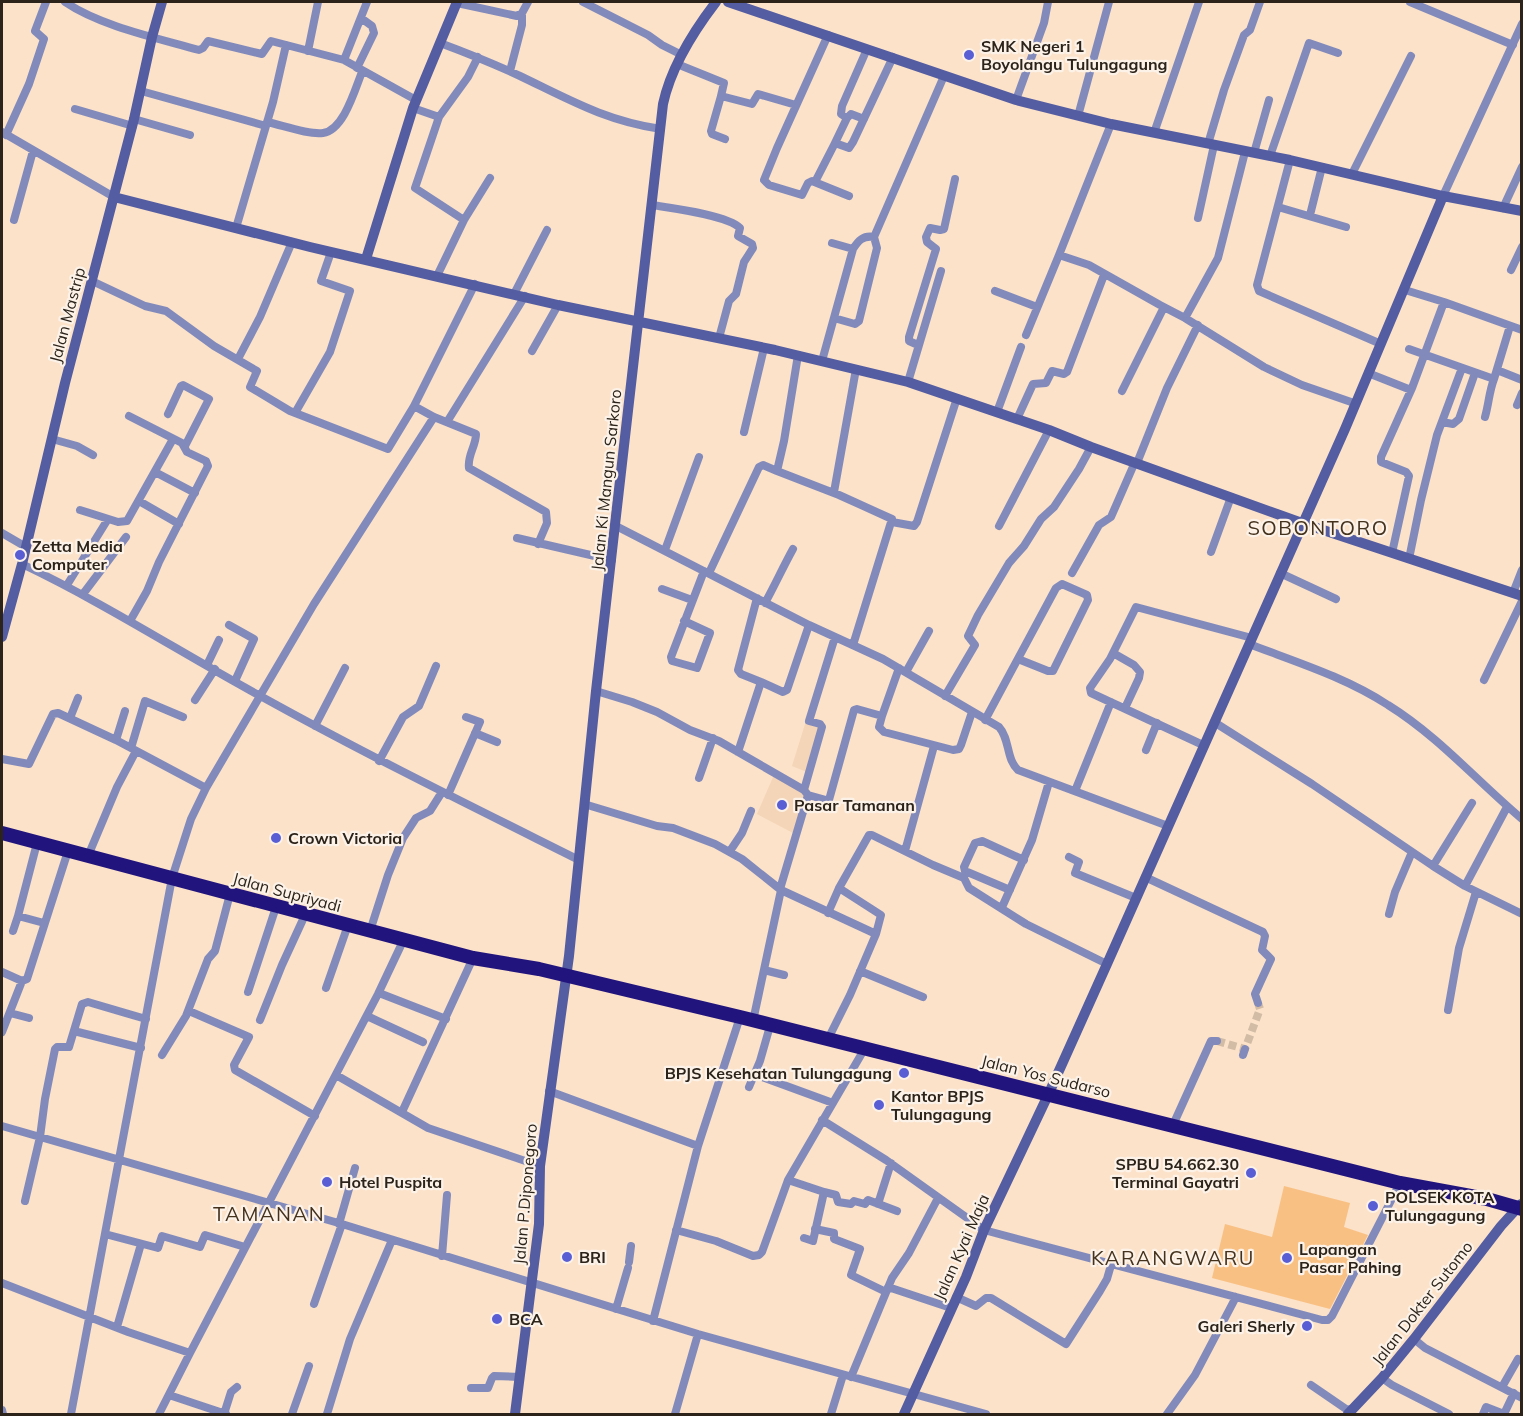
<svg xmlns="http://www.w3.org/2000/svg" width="1523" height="1416" viewBox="0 0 1523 1416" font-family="Mulish,sans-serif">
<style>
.built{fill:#f4d5b7}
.garden{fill:#f9c083}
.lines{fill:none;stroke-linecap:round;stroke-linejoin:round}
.street-tunnel{stroke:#d2bca6;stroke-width:8;stroke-dasharray:8 4;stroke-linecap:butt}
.street{stroke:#828abb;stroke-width:8}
.secondary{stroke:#545ca2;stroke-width:10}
.highway{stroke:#22147d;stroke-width:14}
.poi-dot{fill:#595ed5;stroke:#fcf2e8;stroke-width:2}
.labels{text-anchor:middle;stroke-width:4.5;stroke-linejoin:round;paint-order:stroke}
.poi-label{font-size:16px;font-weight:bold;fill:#2c231a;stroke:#fcf2e8;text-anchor:start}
.street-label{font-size:16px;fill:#2c231a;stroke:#fcf2e8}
.quarter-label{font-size:20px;letter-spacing:1.5px;fill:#45321d;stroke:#fcf2e8}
</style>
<rect width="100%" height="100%" fill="#fbe2c9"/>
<path class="built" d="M806 721 821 726 807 772 792 766Z
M774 775 806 795 795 834 757 814Z"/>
<path class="garden" d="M1284 1186 1350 1203 1344 1227 1368 1235 1330 1309 1212 1278 1225 1224 1272 1237Z"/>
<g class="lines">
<path class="street-tunnel" d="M1217 1041 1245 1049 1260 1009 1258 1003"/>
<path class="street" d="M65 2C100 26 157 38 199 50L203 48 208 41 262 54 271 41 344 60 416 100
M583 2 648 35 662 45 682 55
M1410 2 1513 45
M457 3 517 16 522 13 528 2
M828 35 777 148 764 180 769 185 802 195 808 183 812 181 849 196
M440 43C467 53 494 64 520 76 570 100 606 121 661 129
M308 51 318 2
M344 60 367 2
M677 64 724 83 721 96
M357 68 374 33 372 26 361 18
M510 71 522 25V13
M141 91 266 126
M1016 100 1044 23 1048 2
M413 108 439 117
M75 109 133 126
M1078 116 1109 2
M847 118 851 114 864 119
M134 119 190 135
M267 122C282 125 308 135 323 133 344 130 355 89 362 72
M1111 124 1059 255 1089 265 1160 305 1185 318 1264 367 1302 385 1354 403
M2 132 114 197
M1154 133 1199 2
M6 135 29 84 44 39 35 31 46 2
M725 139 712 134 711 131 721 96 752 104 758 94 796 105
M835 143 847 118 841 114 842 106 867 49
M1208 144 1224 90 1244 35 1250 30 1260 2
M1254 153 1269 100
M1270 156 1309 43 1338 53
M1290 160 1257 285 1259 291 1381 344
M1352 174 1411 56
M815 182 835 143 849 148 853 142 893 57
M1443 196 1522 24
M652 205C671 208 728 215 740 228L738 236 752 244 753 248 744 262 736 294 729 301 719 338
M1278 207 1346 227
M1503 208 1522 167
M1310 215 1322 167
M1198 218 1214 145
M14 220 33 151
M464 220 415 188 439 117 468 77 478 57
M236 228 273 102 286 45
M832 243 853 249
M1511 270 1522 247
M437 276 464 220 490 178
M92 281 145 306 166 311 214 346 257 371 250 387 290 411 388 449 414 406 475 284
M1405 290 1444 302 1522 330
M995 291 1037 307
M514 294 547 230
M834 318 855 324 859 321 877 248 874 237 944 76
M1185 318 1218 258 1245 152
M1026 335 1059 255
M918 345 909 341V337L936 249 927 242 926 237 930 228 940 230 944 229 955 179
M1409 349 1494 379 1510 326
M532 351 558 305
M238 359 260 317 292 242
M822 361 853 249C858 241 863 235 874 237
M1497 370 1522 380
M1368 373 1411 390
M908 382 941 271
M1122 391 1164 307
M1517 405 1522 393
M414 406 434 417 476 434C476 446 467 456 469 468L546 512 547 523 538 544
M997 412 1021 347
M295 413 330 352 350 291 321 281 331 252
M168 414 181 386 183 385 209 399 185 446
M129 416 182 443 187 452 206 461 208 466 159 562 147 591 130 621
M1485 417C1489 403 1489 392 1494 379
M1017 419 1033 384 1046 383 1052 371 1064 374 1067 372 1104 275
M447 422 525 296
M1442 422 1453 424 1459 419 1475 373
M744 432 764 348
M52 439 77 446 93 455
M1137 463 1167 388 1198 325
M777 471 839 495 892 519 853 645
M155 472 195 493
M834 492 856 369
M139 501 179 524
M80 510 118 522 127 521 173 439
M892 522 914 526 917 522 957 398
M616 526 809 625 883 659 999 727C1010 739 1006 759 1018 770L1168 826
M999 526 1049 430
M2 533 26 547
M517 538 612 560
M665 550 699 457
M1211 552 1231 497
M1392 553 1409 476 1406 472 1381 462V457L1412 388 1444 302
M1409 559 1421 500 1437 435 1462 368
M22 564C106 604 183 654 264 698 367 755 473 807 579 860
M709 573 759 467 763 465 777 471 784 441 798 355
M1072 573 1099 525 1111 517 1135 462
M1280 573 1336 599
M67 585 108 519
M662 589 692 600
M1513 593 1522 570
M83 594 126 537
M765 603C775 585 783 567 793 549
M684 621 710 633 697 668 672 661 671 657 704 571
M229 625 254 639 235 681
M1249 644C1296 662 1345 677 1388 705 1438 736 1477 781 1522 819
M1113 653 1134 665 1140 672 1139 678 1125 708
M207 665 219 640
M906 672 929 631
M1484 680 1522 601
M761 682 783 692 787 690 809 625
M596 691 632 702 657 712 690 730 719 741 804 790 808 795 780 889
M945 696 975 645 968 636 978 615 1009 563 1024 546 1041 519 1054 507 1079 469 1091 447
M195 700 215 669
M882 716 879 727 884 732 953 750 959 749 961 745 972 712
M70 718 78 698
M985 720 1056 588 1062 584 1087 595 1088 600 1053 671H1048L1018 659
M1214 722 1312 784 1433 866 1465 886 1522 914
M315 726 345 668
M475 733 497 742
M116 740 125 711
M1203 745 1091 693 1090 688 1110 659 1136 607 1252 638
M131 748 145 701 183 717
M1146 750 1157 723
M738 752 761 682 741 674 738 670 757 598
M2 759 29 764 53 714 58 713 116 740 206 788
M379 761 403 717 419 706 436 666
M699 778 713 738
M804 790 822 727 820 724 809 721 835 637
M1075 791 1111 702
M448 795 480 722 466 717
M808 795 826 800H829L854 710 857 709 882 716 899 668
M584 804 657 826 673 828 715 844 742 859 781 890 876 934 850 995 828 1039
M730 851 742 833 751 811
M905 851 934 746
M88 856 117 787 136 751
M1069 857 1079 862 1075 873 1136 898
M1433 866 1472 803
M1145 877 1263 932 1265 936 1262 950 1271 959 1255 994 1258 1003
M1465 886 1507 807
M839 888 881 915 876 934
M1010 890 965 871 964 867 975 843 982 841 1024 860
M1003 905 1032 840 1049 782
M828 913 839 888 869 835H872L933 865 964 878 969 888 1026 924 1107 964
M1389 914 1395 892 1412 852
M18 916 37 843
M13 931 18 916 44 923
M370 931 388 875 403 838 416 818 430 811 442 792
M764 970 784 975
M860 971 923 997
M2 972 22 981 2 1032
M22 981 27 979 68 851
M326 988 348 925
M248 992 276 907
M379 993 446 1019
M1448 1010 1459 948 1476 892
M189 1011 249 1037 234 1065 235 1070 315 1116
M10 1013 29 1018
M367 1016 423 1042
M260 1020 282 965 305 915
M753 1021 781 890
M74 1031 141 1048
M162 1055 186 1016 208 959 215 951 230 894
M1243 1055 1245 1049
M754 1074 833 1103
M336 1075 428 1128 540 1166
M749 1087 760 1061 770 1026
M549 1091 698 1146
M402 1112 473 958
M822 1120 886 1160 984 1230 1322 1320H1328L1332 1316 1400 1183
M1173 1125 1211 1041H1217
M2 1126 342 1224 698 1334 986 1414
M788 1180 824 1192 813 1241 804 1238
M824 1192 836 1195 838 1202 851 1204 854 1201 865 1204 868 1200 897 1211
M25 1201 40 1137 45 1099 55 1049 57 1047H69L82 1004 88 1002 146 1019
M878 1204 891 1163
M339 1224 355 1168
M815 1229 834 1233V1239L860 1249 851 1275 886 1292
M676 1230 716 1241 753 1256 759 1255 762 1252 788 1180 865 1048
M105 1234 158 1248 162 1236 200 1247 205 1235 245 1247
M442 1256 447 1195
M629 1262 631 1246
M2 1283 128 1332 190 1353
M888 1287 951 1308
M956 1297 976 1306 986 1298H991L1066 1344 1100 1291 1107 1279 1111 1265
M314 1304 342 1224
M616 1309 628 1268
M653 1321 698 1146 740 1017
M117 1327 141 1244
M1414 1339 1425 1348 1522 1398
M851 1377 892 1278 909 1253 938 1198
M1382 1378 1392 1385 1449 1414
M1311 1385 1346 1409 1351 1410
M1502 1387 1518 1359
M471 1388H488L492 1378 494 1376 520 1377
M169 1395 226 1414
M2 1410 3 1414
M71 1414 172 878 191 819 206 788 314 604 434 417
M159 1414 190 1353 378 994 404 939
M224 1414 231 1392 237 1387
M292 1414 309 1366
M327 1414 350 1339 392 1240
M675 1414 698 1334
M831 1414 843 1375
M1167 1414 1195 1375 1236 1297
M1483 1414 1486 1407 1504 1414 1514 1393"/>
<path class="secondary" d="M728 2 1016 100 1111 124 1290 160 1443 196 1522 211
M114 197 310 247 558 305 775 350 908 382 1049 430 1091 447 1302 523 1522 596
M366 259 413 108 457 2
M2 637 22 564 65 383 134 119 152 37 162 2
M515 1414 539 1224 540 1166 569 956 596 691 663 104C671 67 693 32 716 2
M904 1414 966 1277 984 1230 1049 1093 1107 964 1345 429 1443 196
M1348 1414 1382 1378 1414 1339 1501 1226 1521 1204"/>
<path class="highway" d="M2 833 473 958 539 969 740 1017 1400 1183 1487 1199 1522 1209"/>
</g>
<g class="poi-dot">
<circle cx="969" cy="55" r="6"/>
<circle cx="20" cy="555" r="6"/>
<circle cx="782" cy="805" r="6"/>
<circle cx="276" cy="838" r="6"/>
<circle cx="904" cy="1073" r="6"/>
<circle cx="879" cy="1105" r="6"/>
<circle cx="1251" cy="1173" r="6"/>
<circle cx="327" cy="1182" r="6"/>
<circle cx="1373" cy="1206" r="6"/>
<circle cx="567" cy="1257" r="6"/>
<circle cx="1287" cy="1258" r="6"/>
<circle cx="497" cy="1319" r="6"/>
<circle cx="1307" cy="1326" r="6"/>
</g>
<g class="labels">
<g class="poi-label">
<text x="981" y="52">SMK Negeri 1<tspan x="981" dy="18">Boyolangu Tulungagung</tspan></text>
<text x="32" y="552">Zetta Media<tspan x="32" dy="18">Computer</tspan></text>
<text x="794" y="811">Pasar Tamanan</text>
<text x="288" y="844">Crown Victoria</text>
<text x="892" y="1079" text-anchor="end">BPJS Kesehatan Tulungagung</text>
<text x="891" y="1102">Kantor BPJS<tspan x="891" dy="18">Tulungagung</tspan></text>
<text x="1239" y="1170" text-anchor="end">SPBU 54.662.30<tspan x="1239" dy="18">Terminal Gayatri</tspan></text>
<text x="339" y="1188">Hotel Puspita</text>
<text x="1385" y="1203">POLSEK KOTA<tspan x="1385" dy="18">Tulungagung</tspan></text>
<text x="1299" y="1255">Lapangan<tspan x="1299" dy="18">Pasar Pahing</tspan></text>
<text x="579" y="1263">BRI</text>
<text x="509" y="1325">BCA</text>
<text x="1295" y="1332" text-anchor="end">Galeri Sherly</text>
</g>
<g class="street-label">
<text transform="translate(67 315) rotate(-75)" y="6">Jalan Mastrip</text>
<text transform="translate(606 480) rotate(-84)" y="6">Jalan Ki Mangun Sarkoro</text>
<text transform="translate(287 892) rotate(15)" y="6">Jalan Supriyadi</text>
<text transform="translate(1046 1076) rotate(14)" y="6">Jalan Yos Sudarso</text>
<text transform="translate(525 1194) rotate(-85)" y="6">Jalan P.Diponegoro</text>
<text transform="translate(961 1247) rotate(-66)" y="6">Jalan Kyai Maja</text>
<text transform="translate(1422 1303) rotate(-52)" y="6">Jalan Dokter Sutomo</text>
</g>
<g class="quarter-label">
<text x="1318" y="535">SOBONTORO</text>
<text x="269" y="1221">TAMANAN</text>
<text x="1173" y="1265">KARANGWARU</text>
</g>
</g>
<rect width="1523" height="1416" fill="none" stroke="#2c231a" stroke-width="6"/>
</svg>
